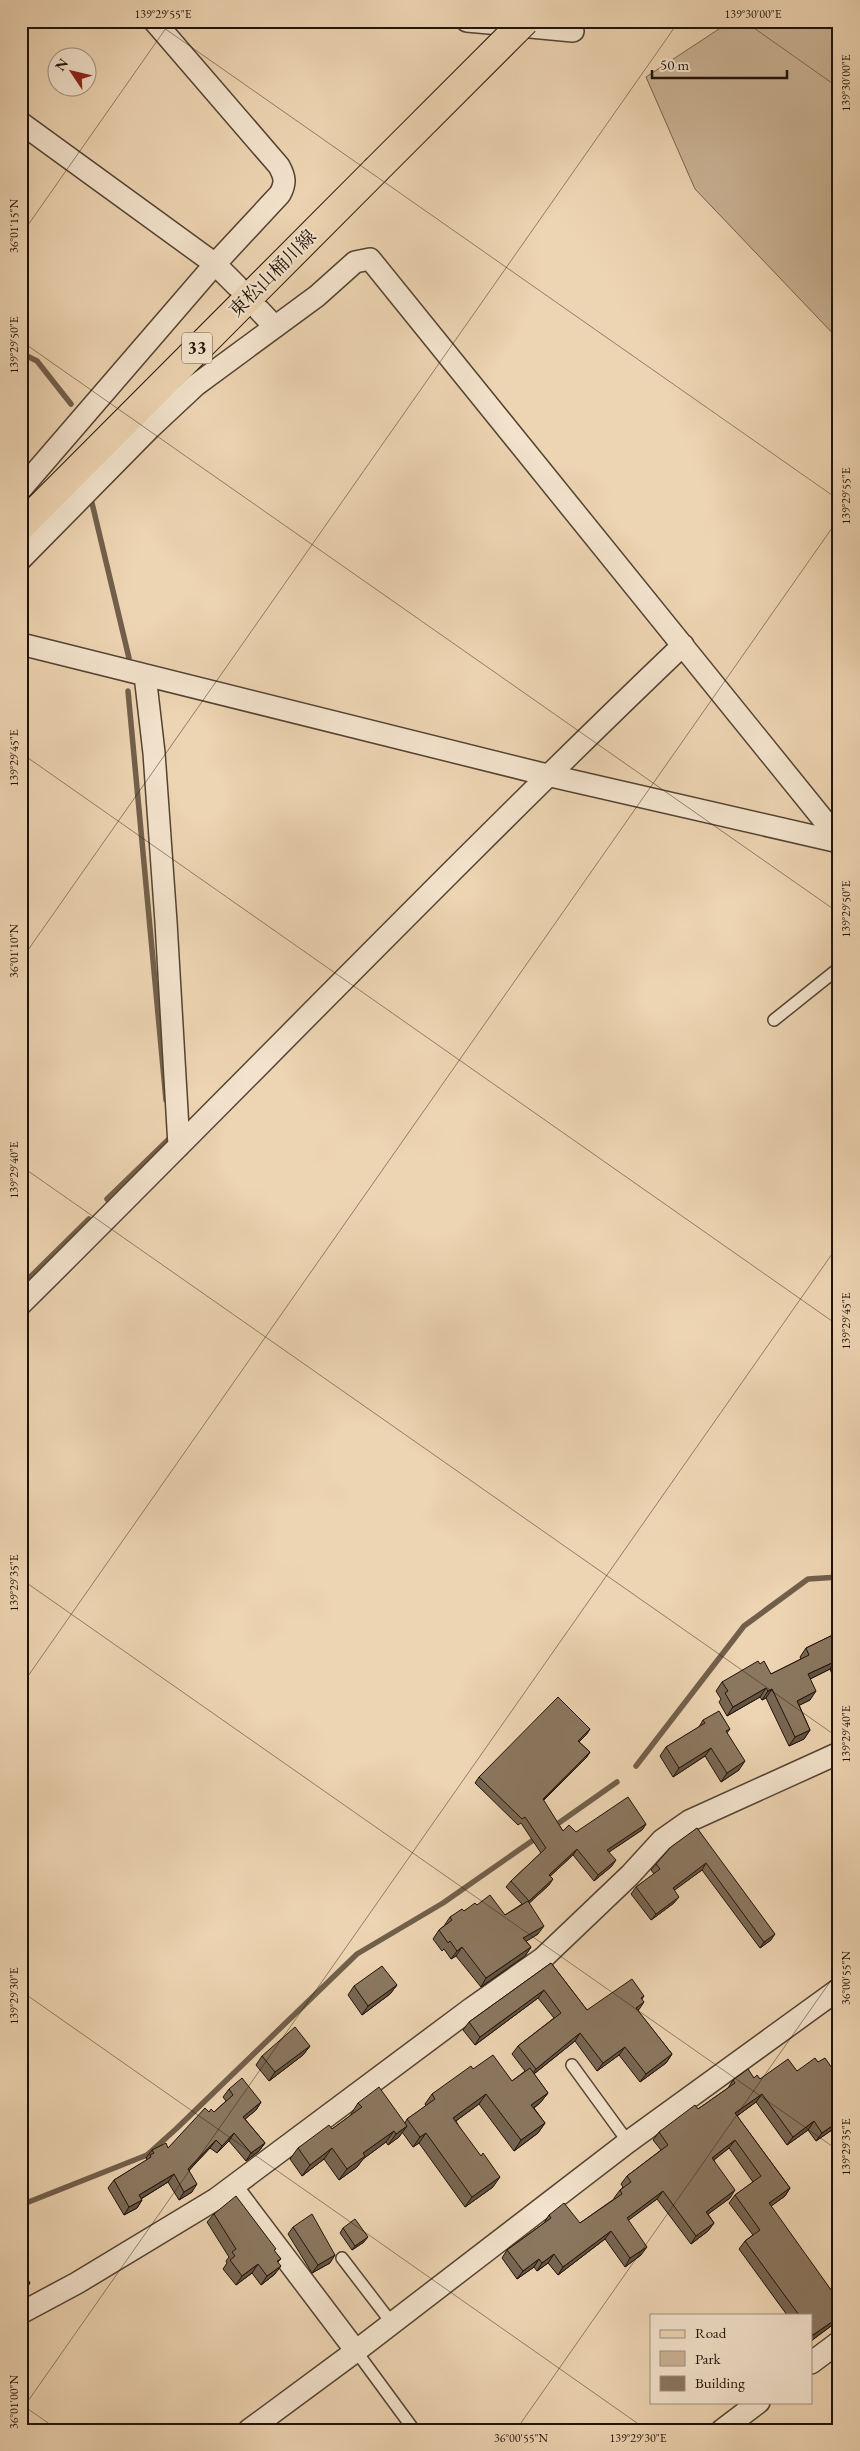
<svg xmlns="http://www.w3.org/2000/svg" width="860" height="2451" viewBox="0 0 860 2451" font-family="'EB Garamond','Noto Serif JP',serif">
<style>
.green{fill:#cab395;stroke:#76634e}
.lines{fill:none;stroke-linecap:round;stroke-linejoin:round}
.stream{stroke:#725f4b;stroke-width:5.5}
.lane-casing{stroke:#544332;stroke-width:14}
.street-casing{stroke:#544332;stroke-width:24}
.primary-casing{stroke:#211308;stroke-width:30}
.lane{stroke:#f3e3cd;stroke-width:11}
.street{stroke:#f3e3cd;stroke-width:21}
.primary{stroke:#edd4b2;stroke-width:28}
.primary-bridge-casing{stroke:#211308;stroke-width:30;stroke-linecap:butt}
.primary-bridge{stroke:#edd4b2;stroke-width:28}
.wall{fill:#786653;stroke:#211308}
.shaded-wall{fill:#615343;stroke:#211308}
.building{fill:#8b7760;stroke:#211308}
.ticks{fill:none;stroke:#211308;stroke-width:1;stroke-opacity:0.45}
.labels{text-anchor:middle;stroke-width:4;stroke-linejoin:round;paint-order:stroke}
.shield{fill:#f3e3cd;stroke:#605143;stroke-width:1}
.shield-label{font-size:18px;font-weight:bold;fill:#211308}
.street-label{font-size:19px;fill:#211308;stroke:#f3e3cd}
.neatline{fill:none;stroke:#211308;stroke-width:2}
.ticks-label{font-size:12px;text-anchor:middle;fill:#211308}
</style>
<rect width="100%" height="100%" fill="#edd4b2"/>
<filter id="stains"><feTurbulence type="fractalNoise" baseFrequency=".004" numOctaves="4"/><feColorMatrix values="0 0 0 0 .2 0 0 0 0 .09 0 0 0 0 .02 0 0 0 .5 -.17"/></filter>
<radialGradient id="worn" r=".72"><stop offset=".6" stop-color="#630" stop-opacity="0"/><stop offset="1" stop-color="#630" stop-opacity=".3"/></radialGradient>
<path class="green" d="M731 21H839V340L695 189 646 77Z"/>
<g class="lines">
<path class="stream" d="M21 353 37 361 71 404
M92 503 129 658
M128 691 166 1100
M107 1199 170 1138V1134
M21 1286 89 1219
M636 1766 744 1626 808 1579 839 1577
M553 1827 617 1782
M21 2205 147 2155 176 2129 357 1954 443 1903 539 1836"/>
<defs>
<path id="lane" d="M774 1020 839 968
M572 2065 628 2142
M342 2258 391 2322
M356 2351 414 2430"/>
<path id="street" d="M467 21 573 31
M21 123 215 264 237 286
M259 310 275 327
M21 489 215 264 280 194C286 183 285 177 279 166L154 21
M21 559 150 428 196 385 317 296 355 262 370 259 839 839
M21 644 547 775 839 842
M145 675 154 753 166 922 179 1146
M21 1304C242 1085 458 860 683 645
M232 2187 356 2351
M21 2313 77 2283 216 2199 472 2008 543 1958 630 1875 662 1840 689 1821 839 1753
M811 2363 839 2342
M249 2430 356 2351 628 2142 839 1989
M722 2430 759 2402"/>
<path id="primary" d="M21 526 375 171"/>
</defs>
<use href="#lane" class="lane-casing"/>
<use href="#street" class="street-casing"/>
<use href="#primary" class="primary-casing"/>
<use href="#lane" class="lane"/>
<use href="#street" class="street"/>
<use href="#primary" class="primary"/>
<defs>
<path id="primary-bridge" d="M375 171 525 21"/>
</defs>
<use href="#primary-bridge" class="primary-bridge-casing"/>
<use href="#primary-bridge" class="primary-bridge"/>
</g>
<path class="wall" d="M839 1632V1670L832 1674 830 1669 810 1679V1700L799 1705 810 1730 804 1739 789 1746 766 1698 762 1700 760 1697 727 1716 719 1702 721 1699 716 1691 722 1682 760 1664 771 1674 801 1659 800 1657 806 1648Z
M703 1720 730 1729 727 1733 739 1770 721 1782 705 1756 673 1777 660 1756 666 1747 699 1727Z
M590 1729 586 1735 579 1742 590 1752 586 1758 543 1801 563 1831 576 1832 646 1824 642 1830 609 1852 612 1866 594 1881 573 1855 550 1876 549 1885 529 1903 538 1934 526 1941 531 1947 525 1956 481 1987 456 1956 451 1959 444 1949 442 1951 433 1939 439 1930 444 1926 450 1917 477 1905 505 1915 522 1904 506 1887 511 1881 541 1853 521 1823 518 1825 475 1783 479 1777Z
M697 1828 771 1940 760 1948 702 1870 674 1890V1903L651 1920 631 1894 636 1887 654 1874 651 1870 656 1864Z
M551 1963 587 2010 644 1996 642 1999 638 2011 672 2054 666 2063 640 2082 619 2055 597 2071 575 2041 534 2074 548 2093 540 2103 534 2108 545 2123 538 2133 514 2151 479 2104 456 2121 493 2187 465 2207 419 2143 413 2147 402 2132 399 2137 388 2145 386 2142 363 2159 357 2167 339 2180 324 2159 302 2176 290 2159 298 2148 332 2129 351 2115V2114L358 2103 405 2123 407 2119 426 2106 425 2104 432 2094 473 2069 512 2081 525 2071 512 2054 518 2046 554 2018 538 1998 475 2045 463 2030 469 2022Z
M397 1985 390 1994 362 2015 348 1995 354 1986Z
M310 2046 303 2055 269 2081 256 2065 262 2056Z
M818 2062 839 2078V2080L832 2088 839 2125 816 2141 808 2130 787 2145 756 2102 737 2116 790 2188 785 2196 771 2206 839 2320 811 2341V2315H787L739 2249 745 2241 753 2235 729 2203 735 2195 753 2182 729 2148 714 2160 730 2198 708 2214 714 2223 708 2231 691 2244 657 2199 628 2220 641 2255 625 2267 605 2239 558 2275 548 2263 537 2271 534 2267 517 2279 502 2258 507 2250 544 2223 549 2215 580 2223 614 2199V2198L620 2190 623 2187 621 2184 627 2176 661 2150 653 2140 659 2132 698 2109 728 2088 733 2080 754 2078 760 2079 797 2071Z
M229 2089 261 2102 256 2110 245 2119 265 2143 259 2151 246 2161 229 2141 217 2153 210 2148 189 2170 192 2192 179 2200 168 2182 141 2199 142 2200 137 2208 124 2215 108 2188 114 2180 147 2160 146 2158 152 2150 168 2148 209 2112H214L226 2101 223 2097Z
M214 2214 274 2251 281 2259 278 2262 275 2274 261 2285 252 2273 236 2285 223 2269 227 2263 226 2261 229 2257 207 2222Z
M293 2227 330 2263 312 2273 288 2234Z
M343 2228 364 2242 352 2250 340 2233Z"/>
<path class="shaded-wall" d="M836 1661 830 1669 802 1683 808 1674Z
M839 1664V1670L832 1674Z
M766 1688 760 1697 727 1716 733 1707Z
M772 1689 766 1698 762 1700 768 1691Z
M816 1691 810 1700 790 1710 797 1701Z
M590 1729 586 1735 574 1747 578 1741Z
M810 1730 804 1739 789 1746 795 1737Z
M711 1748 705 1756 673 1777 679 1768Z
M590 1752 586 1758 538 1805 543 1799Z
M745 1761 739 1770 721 1782 727 1773Z
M646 1824 642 1830 603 1856 607 1850Z
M577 1849 573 1855 545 1881 549 1875Z
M616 1860 612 1866 594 1881 598 1875Z
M706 1863 702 1870 668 1895 673 1888Z
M553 1879 549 1885 525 1907 529 1901Z
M679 1897 674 1903 651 1920 656 1914Z
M544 1926 538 1934 517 1947 523 1938Z
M775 1934 771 1940 760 1948 764 1942Z
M462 1947 456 1956 451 1959 457 1951Z
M531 1947 525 1956 481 1987 486 1978Z
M397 1985 390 1994 362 2015 368 2006Z
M544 1990 538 1998 475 2045 480 2037Z
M644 2002 638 2011 630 2017 636 2008Z
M580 2033 575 2041 530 2077 536 2069Z
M310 2046 303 2055 269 2081 275 2072Z
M625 2047 619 2055 597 2071 603 2063Z
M672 2054 666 2063 640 2082 646 2074Z
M839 2080 834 2087 825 2094 831 2085Z
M548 2093 540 2103 524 2115 531 2105Z
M486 2094 479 2104 446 2128 453 2118Z
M762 2094 756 2102 730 2121 735 2113Z
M261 2102 256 2110 238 2125 243 2117Z
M814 2121 808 2130 787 2145 793 2137Z
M839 2121V2125L816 2141 822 2133Z
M545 2123 538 2133 514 2151 521 2140Z
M407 2126 399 2137 388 2145 396 2134Z
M394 2131 386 2142 363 2159 357 2167 339 2180 347 2169 363 2153Z
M234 2133 229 2141 217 2153 222 2146Z
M426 2133 419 2143 413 2147 420 2137Z
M216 2140 210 2148 183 2177 188 2169Z
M735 2140 729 2148 706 2166 712 2158Z
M265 2143 259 2151 246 2161 251 2153Z
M332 2148 324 2159 302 2176 310 2165Z
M174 2174 168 2182 134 2203 139 2195Z
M500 2177 493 2187 465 2207 472 2197Z
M197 2184 192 2192 179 2200 184 2192Z
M790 2188 785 2196 763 2212 769 2203Z
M735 2190 730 2198 700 2220 706 2212Z
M663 2191 657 2199 621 2226 627 2218Z
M142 2200 137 2208 124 2215 129 2207Z
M714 2223 708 2231 691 2244 696 2236Z
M611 2231 605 2239 558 2275 563 2267Z
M368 2237 364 2242 352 2250 355 2246Z
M647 2247 641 2255 625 2267 630 2258Z
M554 2254 548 2263 537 2271 542 2263Z
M335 2255 330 2263 312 2273 318 2265Z
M539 2259 534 2267 517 2279 523 2271Z
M258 2264 252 2273 236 2285 242 2276Z
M281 2266 275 2274 261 2285 267 2276Z
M30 2283 27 2288 21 2291V2288Z
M839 2317V2320L811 2341V2338L813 2335Z"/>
<path class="building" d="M839 1632V1664L836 1661 808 1674 816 1691 797 1701 810 1730 795 1737 772 1689 768 1691 766 1688 733 1707 725 1693 728 1691 722 1682 758 1661 760 1664 764 1661 771 1674 809 1655 806 1648Z
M558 1697 590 1729 578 1741 590 1752 543 1799 563 1831 569 1825 576 1832 628 1797 646 1824 607 1850 616 1860 598 1875 577 1849 549 1875 553 1879 529 1901 511 1881 546 1848 525 1817 522 1819 479 1777Z
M719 1711 730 1729 726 1731 745 1761 727 1773 711 1748 679 1768 666 1747 705 1723 703 1720Z
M697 1828 775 1934 764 1942 706 1863 673 1888 679 1897 656 1914 636 1887 660 1869 656 1864 671 1847Z
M490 1895 505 1915 528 1901 544 1926 523 1938 531 1947 486 1978 462 1947 457 1951 450 1941 448 1943 439 1930 452 1920 450 1917 462 1909 464 1911 475 1903 477 1905Z
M551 1963 587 2010 632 1979 644 1996 641 1998 644 2002 636 2008 672 2054 646 2074 625 2047 603 2063 580 2033 536 2069 518 2046 561 2013 544 1990 480 2037 469 2022Z
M382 1966 397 1985 368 2006 354 1986Z
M295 2027 310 2046 275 2072 262 2056Z
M493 2055 512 2081 530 2068 548 2093 531 2105 545 2123 521 2140 486 2094 453 2118 481 2156 483 2153 500 2177 472 2197 426 2133 420 2137 407 2119 435 2099 432 2094 471 2066 473 2069Z
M815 2058 818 2062 825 2058 839 2078V2080L831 2085 839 2098V2121L822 2133 814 2121 793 2137 762 2094 735 2113 790 2188 769 2203 839 2301V2317L813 2335 811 2332V2315H799L745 2241 760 2230 735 2195 761 2176 735 2140 712 2158 735 2190 706 2212 714 2223 696 2236 663 2191 627 2218 647 2247 630 2258 611 2231 563 2267 554 2254 542 2263 539 2259 523 2271 507 2250 551 2218 549 2215 564 2203 580 2223 622 2194 620 2190 631 2182 627 2176 668 2145 659 2132 695 2105 698 2109 735 2083 733 2080 748 2069 754 2078 757 2075 760 2079 788 2059 797 2071Z
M242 2078 261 2102 243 2117 265 2143 251 2153 234 2133 222 2146 216 2140 188 2169 197 2184 184 2192 174 2174 139 2195 142 2200 129 2207 114 2180 151 2157 150 2155 154 2153 152 2150 166 2143 168 2148 205 2108 209 2112 211 2109 214 2112 233 2095 229 2089Z
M379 2087 407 2126 396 2134 394 2131 363 2153 365 2156 347 2169 332 2148 310 2165 298 2148 329 2125 332 2129 362 2107 358 2103Z
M236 2196 276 2249 274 2250 281 2259 277 2261 281 2266 267 2276 258 2264 242 2276 230 2260 235 2256 232 2252 236 2249 214 2214Z
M312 2214 335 2255 318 2265 293 2227Z
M355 2219 368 2237 355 2246 343 2228Z
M22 2269 30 2283 21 2288V2270Z"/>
<path class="ticks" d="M154 21 839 500M744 21 839 88M21 235 171 21M21 341 839 913M21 753 839 1326M21 960 679 21M21 1166 839 1738M21 1579 839 2151M21 1686 839 518M21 1991 647 2430M21 2404 58 2430M21 2411 839 1244M516 2430 839 1969"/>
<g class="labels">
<rect class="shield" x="182" y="332.5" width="30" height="31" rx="4"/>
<g class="shield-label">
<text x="197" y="354">33</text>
</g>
<g class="street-label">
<text transform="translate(272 273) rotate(-45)" y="7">東松山桶川線</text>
</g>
</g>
<rect width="860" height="2451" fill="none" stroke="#edd4b2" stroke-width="55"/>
<rect x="650" y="2314" width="162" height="90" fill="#f3e3cd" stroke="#9f907e"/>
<rect x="660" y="2330" width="25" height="8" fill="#edd4b2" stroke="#9f907e"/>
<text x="695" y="2338" font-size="15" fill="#211308">Road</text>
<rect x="660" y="2351" width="25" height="15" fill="#cab395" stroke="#9f907e"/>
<text x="695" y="2364" font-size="15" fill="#211308">Park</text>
<rect x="660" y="2376" width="25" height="15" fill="#8b7760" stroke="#9f907e"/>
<text x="695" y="2388" font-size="15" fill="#211308">Building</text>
<g transform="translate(72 72) rotate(305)"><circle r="24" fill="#f3e3cd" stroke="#9f907e"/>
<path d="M0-4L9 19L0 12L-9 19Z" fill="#8f2418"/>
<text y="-8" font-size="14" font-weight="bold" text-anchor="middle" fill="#211308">N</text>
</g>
<path d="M652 70v8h135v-8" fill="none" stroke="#211308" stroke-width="2.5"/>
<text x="660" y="70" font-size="15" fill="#211308" stroke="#f3e3cd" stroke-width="4" paint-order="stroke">50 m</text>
<rect x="28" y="28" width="804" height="2396" class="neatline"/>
<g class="ticks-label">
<text x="163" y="18">139°29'55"E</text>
<text x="753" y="18">139°30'00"E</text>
<text transform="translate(846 83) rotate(-90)" y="4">139°30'00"E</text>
<text transform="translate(14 226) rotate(-90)" y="4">36°01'15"N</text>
<text transform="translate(14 345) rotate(-90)" y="4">139°29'50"E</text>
<text transform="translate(846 496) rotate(-90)" y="4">139°29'55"E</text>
<text transform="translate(14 758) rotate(-90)" y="4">139°29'45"E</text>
<text transform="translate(846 909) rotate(-90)" y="4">139°29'50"E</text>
<text transform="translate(14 951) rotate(-90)" y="4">36°01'10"N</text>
<text transform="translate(14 1170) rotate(-90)" y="4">139°29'40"E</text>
<text transform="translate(846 1321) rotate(-90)" y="4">139°29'45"E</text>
<text transform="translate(14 1583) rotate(-90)" y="4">139°29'35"E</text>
<text transform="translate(846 1734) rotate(-90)" y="4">139°29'40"E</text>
<text transform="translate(846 1978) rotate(-90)" y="4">36°00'55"N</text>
<text transform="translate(14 1996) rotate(-90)" y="4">139°29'30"E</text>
<text transform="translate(846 2147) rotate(-90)" y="4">139°29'35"E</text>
<text transform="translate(14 2402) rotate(-90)" y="4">36°01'00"N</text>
<text x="521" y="2442">36°00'55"N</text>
<text x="638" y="2442">139°29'30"E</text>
</g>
<rect width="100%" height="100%" filter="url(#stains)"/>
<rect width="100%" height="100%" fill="url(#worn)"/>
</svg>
